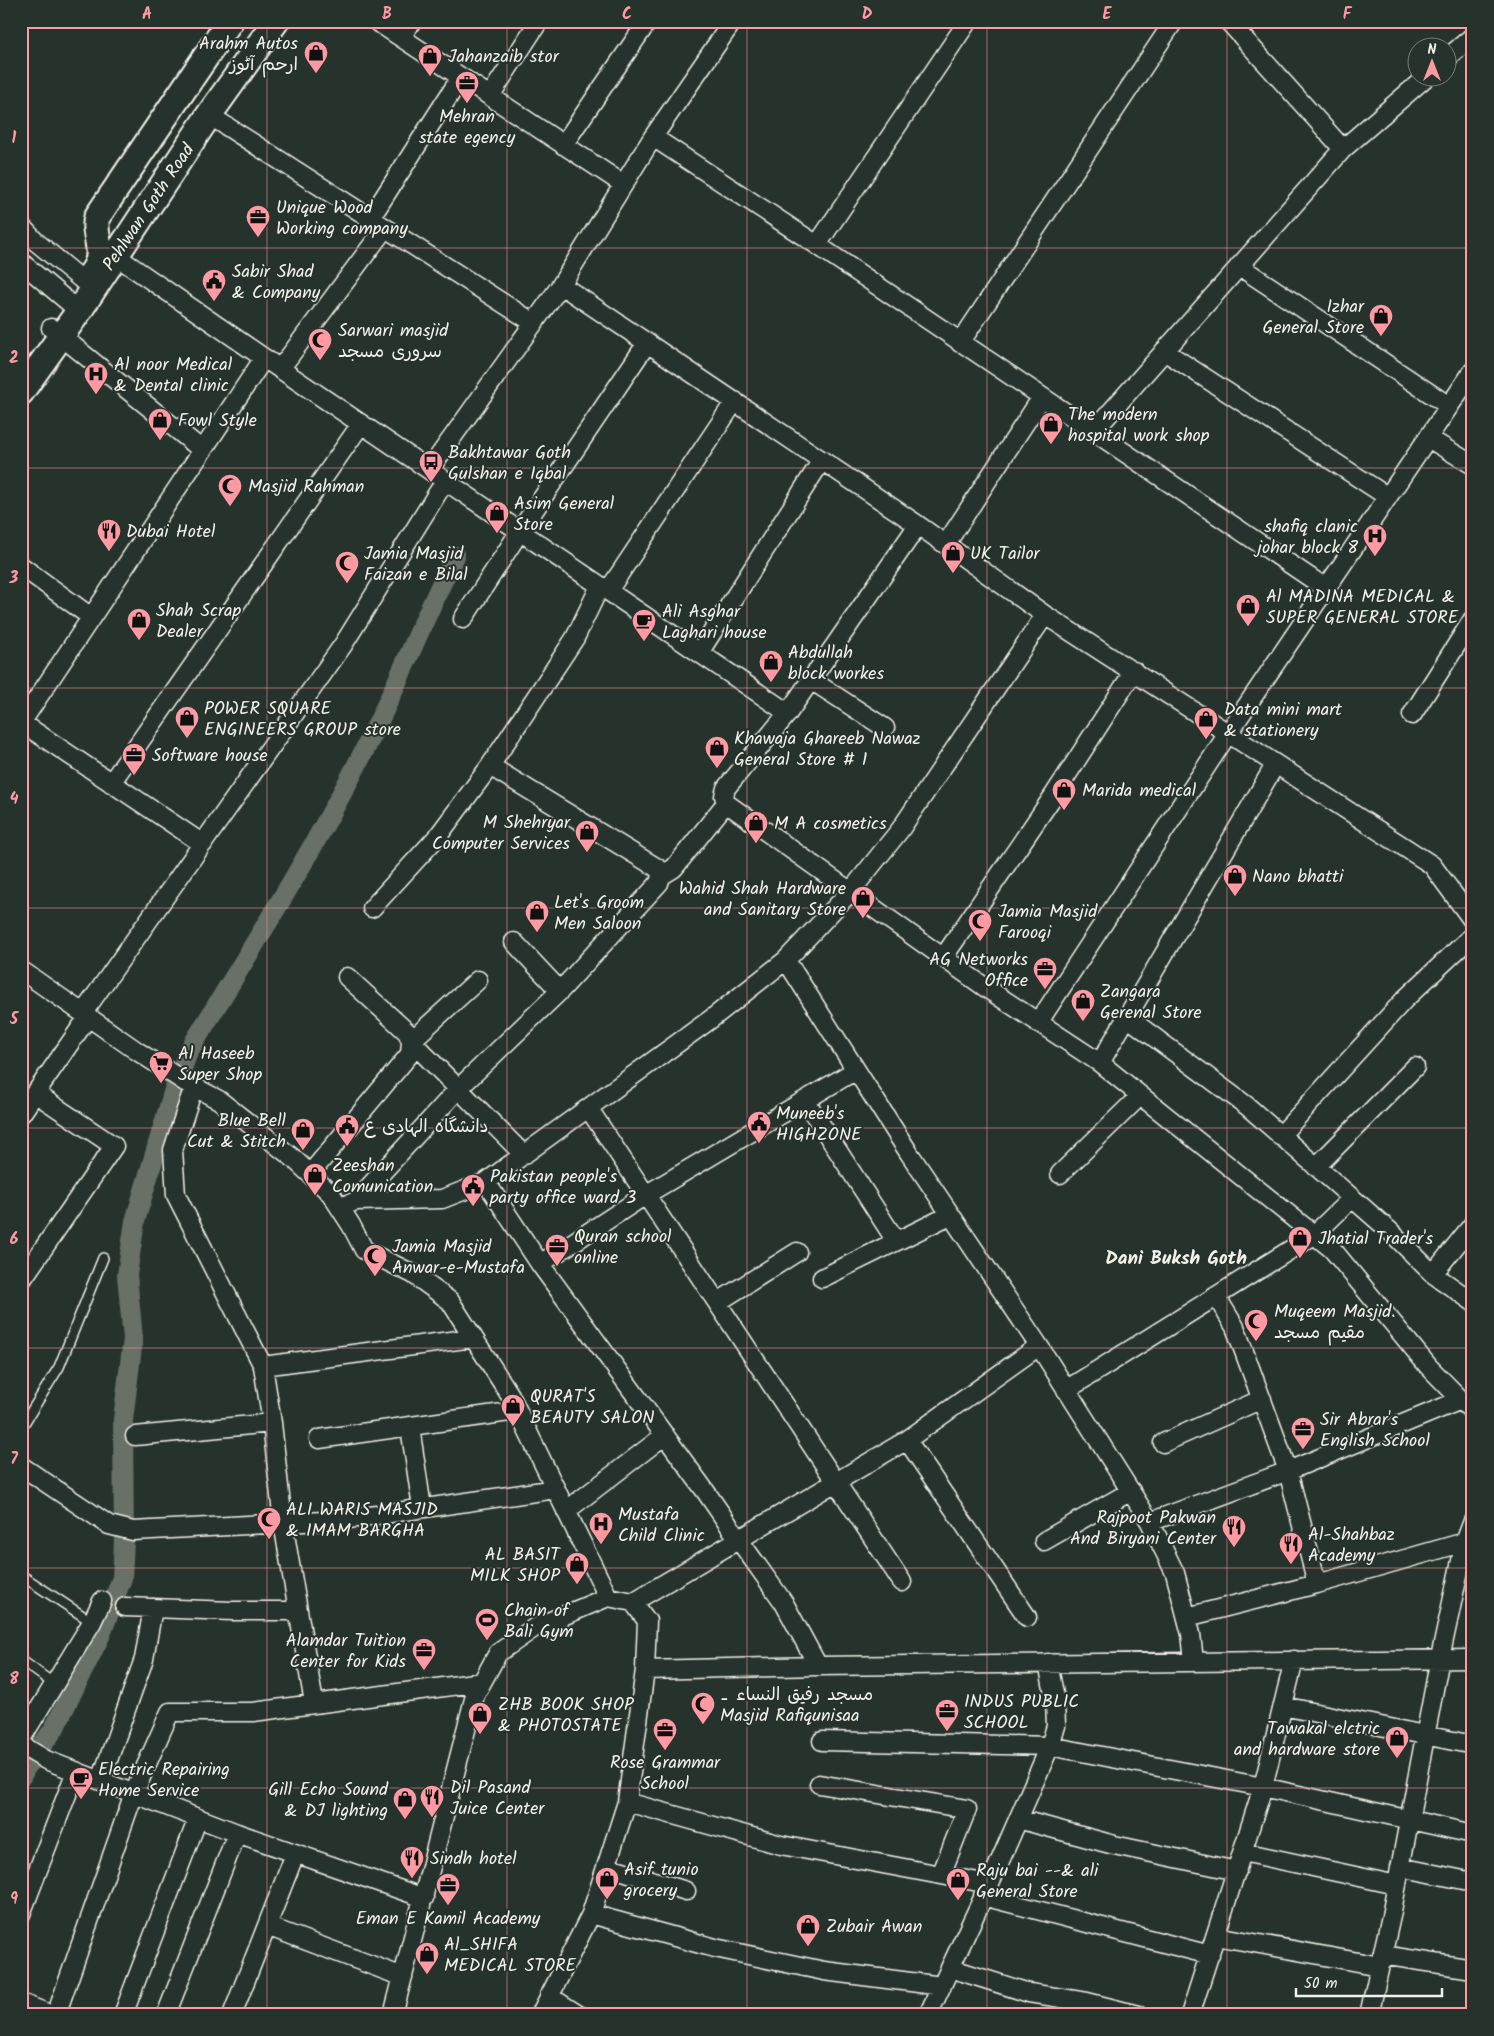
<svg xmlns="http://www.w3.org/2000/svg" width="1494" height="2036" viewBox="0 0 1494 2036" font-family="Kalam,'Playpen Sans Arabic',sans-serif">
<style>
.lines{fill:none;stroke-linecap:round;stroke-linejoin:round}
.canal{stroke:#676f68;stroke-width:20}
.lane-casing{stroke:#f4f1e8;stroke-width:12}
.street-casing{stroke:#f4f1e8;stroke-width:21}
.secondary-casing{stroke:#f4f1e8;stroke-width:29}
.lane{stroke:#26332d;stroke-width:9}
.street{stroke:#26332d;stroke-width:18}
.secondary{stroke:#26332d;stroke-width:25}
.grid{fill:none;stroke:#ff9aa2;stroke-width:1;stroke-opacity:0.55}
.labels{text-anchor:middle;stroke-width:4;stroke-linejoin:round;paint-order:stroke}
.poi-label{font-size:18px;fill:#f4f1e8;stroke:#26332d;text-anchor:start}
.street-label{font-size:18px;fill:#f4f1e8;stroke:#26332d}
.neighbourhood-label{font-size:19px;font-weight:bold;fill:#f4f1e8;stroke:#26332d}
.neatline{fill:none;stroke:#ff9aa2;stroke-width:2}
.grid-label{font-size:16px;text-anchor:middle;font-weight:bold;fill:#ff9aa2}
</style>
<rect width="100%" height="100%" fill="#26332d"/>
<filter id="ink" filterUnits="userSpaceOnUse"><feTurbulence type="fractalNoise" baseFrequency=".02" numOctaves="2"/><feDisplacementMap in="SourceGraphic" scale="10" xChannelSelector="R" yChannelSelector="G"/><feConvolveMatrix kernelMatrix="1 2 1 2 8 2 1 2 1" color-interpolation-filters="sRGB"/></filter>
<g filter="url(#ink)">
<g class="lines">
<path class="canal" d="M21 1777 26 1767 54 1729 101 1634 122 1578 124 1541 123 1420 133 1339 127 1275 135 1221 173 1093 188 1052C254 945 322 838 377 725 404 669 427 611 455 556"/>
<defs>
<path id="lane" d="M21 1428 59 1367 103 1258
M21 1575 92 1622
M21 1660 54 1684"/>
<path id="street" d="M376 21 623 184
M1228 21 1343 149
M401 37 412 21
M1446 59 1473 36
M490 96 539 21
M209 115 534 323
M653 137 817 245 1327 589
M563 145 648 21
M370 219 461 77
M21 226 35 241 93 289
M817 245 968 21
M116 256 264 358 788 713
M21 262 79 311
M1239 266 1449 406
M561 285 918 525 1045 615 1432 865 1473 921
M51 328 202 450
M960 343 1174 21
M1164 351 1388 497
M280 369 385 228
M1093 432 1343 149 1425 78
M1428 438 1473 465
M429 470 561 285 653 137 733 21
M918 525 788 713 726 788 724 796 726 803 986 988 1100 1063 1332 1249 1428 1366 1473 1412
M946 544 1042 397
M21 566 91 617
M608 591 735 401
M463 619 520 531 647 343
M699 653 822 460
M811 680 885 728
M1412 715 1473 619
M21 723 264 358
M22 723 203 844
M111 783 361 424
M661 876 674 868 726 803
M372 908 438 836 490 766 575 638 600 586
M514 942 560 991
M943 958 1054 795 1134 671
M786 960 909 1153 1039 1346 1150 1522 1175 1573 1191 1634 1194 1661
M21 970 137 1051 185 1082 219 1100 293 1158 331 1194 351 1225 364 1250 413 1274 450 1301 510 1395 608 1597 633 1602 647 1621 645 1670 627 1802 591 1914 540 2015
M478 980 411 1041 524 1155
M83 1013 343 645 445 481
M1127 1017 1247 1106 1391 1232 1433 1274 1473 1302
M1038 1023 1229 732 1473 371
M1100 1063 1275 765
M194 1086 173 1150 176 1195 263 1366 272 1423 283 1523 314 1703
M805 1100 896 1241
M589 1109 902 1582
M21 1114 88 1017
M1280 1136 1405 999 1473 935
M1316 1167 1415 1067
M310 1174 410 1054 411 1041 407 1032 347 977
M1060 1174 1140 1096
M486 1182 540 1264 706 1492 739 1540 784 1603 818 1666
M356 1201 459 1088 560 991 659 883 661 876 659 869 490 766
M341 1207 356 1201 442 1199 486 1182 711 1019 786 960 851 891 900 830 1045 615
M540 1264 647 1194 856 1070
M1433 1274 1473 1224
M822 1278 950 1215
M21 1281 114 1146 35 1093
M1216 1296 1235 1327 1288 1471 1317 1584
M718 1302 797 1252
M263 1366 473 1338
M1066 1390 1314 1235 1352 1198
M410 1427 422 1508
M135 1436 272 1423
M319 1439 517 1411
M907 1440 1027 1617
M1163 1443 1262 1399
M21 1466 109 1525 133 1531 342 1520 556 1489
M566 1511 665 1435
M1150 1522 1288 1471 1461 1400
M1044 1541 1131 1491
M633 1602 907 1440 1039 1346
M125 1607 232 1611H298
M1187 1617 1317 1584 1465 1542
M645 1670 818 1666 1473 1659
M1283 1706 1473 1745
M21 1739 92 1622 102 1601
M822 1741 1050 1746 1263 1787 1473 1834
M21 1745 46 1760 237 1833 424 1898
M101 1780 144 1659 153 1608
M819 1784 967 1809 941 1875
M627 1802 781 1845 989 1884
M1018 1819 1114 1845 1237 1871
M1243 1852 1397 1885
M607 1866 686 1891
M1400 1867 1473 1882
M983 1896 1210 1955
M21 1914 76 1771
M591 1914 715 1948 824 1971 942 1986
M267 1926 403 1977
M1216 1936 1380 1966
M1382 1955 1473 1969
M950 1968 1029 1993 1087 2002 1138 2015
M549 1996 579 2015
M21 2003 52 2015
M56 2015 134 1793 170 1712H253L482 1682
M123 2015 198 1818
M166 2015 237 1833
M232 2015 295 1854
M393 2015 475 1695 498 1653 534 1628 608 1597
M928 2015 996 1870 1050 1746 1056 1726 1055 1699 1048 1663
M1190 2015 1263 1787 1294 1660
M1369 2015 1391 1916 1440 1658 1465 1542 1473 1521"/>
<path id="secondary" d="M87 280C90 275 94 271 96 266 105 250 92 233 97 217L230 21
M21 392 79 311 209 115 276 21"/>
</defs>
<use href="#lane" class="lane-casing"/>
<use href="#street" class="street-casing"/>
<use href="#secondary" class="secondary-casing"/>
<use href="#lane" class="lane"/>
<use href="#street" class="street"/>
<use href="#secondary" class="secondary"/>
</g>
</g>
<path class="grid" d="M267 21V2015M507 21V2015M747 21V2015M987 21V2015M1227 21V2015M21 248H1473M21 468H1473M21 688H1473M21 908H1473M21 1128H1473M21 1348H1473M21 1568H1473M21 1788H1473"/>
<defs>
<symbol id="shop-pin" viewBox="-11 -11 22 30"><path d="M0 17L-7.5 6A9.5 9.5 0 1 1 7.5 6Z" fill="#ff9aa2" stroke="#26332d"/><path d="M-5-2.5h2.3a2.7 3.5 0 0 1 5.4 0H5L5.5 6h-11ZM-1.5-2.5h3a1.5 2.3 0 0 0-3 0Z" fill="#111"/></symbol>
<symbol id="office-pin" viewBox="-11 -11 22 30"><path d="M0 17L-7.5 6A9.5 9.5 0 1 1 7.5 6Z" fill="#ff9aa2" stroke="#26332d"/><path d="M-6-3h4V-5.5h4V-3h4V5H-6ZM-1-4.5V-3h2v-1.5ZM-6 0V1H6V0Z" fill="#111"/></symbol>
<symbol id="civic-pin" viewBox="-11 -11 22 30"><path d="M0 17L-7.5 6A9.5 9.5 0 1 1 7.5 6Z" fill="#ff9aa2" stroke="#26332d"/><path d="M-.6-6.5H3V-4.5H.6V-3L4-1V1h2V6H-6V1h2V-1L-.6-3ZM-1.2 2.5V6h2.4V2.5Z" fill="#111"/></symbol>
<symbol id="mosque-pin" viewBox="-11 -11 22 30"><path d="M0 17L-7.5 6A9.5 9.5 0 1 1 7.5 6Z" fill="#ff9aa2" stroke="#26332d"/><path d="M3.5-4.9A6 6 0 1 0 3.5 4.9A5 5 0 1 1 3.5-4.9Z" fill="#111"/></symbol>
<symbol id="hospital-pin" viewBox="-11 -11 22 30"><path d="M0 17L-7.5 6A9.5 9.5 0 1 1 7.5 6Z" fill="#ff9aa2" stroke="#26332d"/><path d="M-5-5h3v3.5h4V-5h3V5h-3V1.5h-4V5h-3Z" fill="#111"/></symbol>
<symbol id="bus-pin" viewBox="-11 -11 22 30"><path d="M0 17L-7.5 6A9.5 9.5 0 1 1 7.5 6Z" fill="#ff9aa2" stroke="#26332d"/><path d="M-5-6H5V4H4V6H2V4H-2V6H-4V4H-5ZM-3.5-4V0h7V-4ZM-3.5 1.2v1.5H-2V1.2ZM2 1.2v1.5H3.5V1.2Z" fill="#111"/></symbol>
<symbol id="restaurant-pin" viewBox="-11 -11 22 30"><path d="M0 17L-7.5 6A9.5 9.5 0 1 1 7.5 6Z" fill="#ff9aa2" stroke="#26332d"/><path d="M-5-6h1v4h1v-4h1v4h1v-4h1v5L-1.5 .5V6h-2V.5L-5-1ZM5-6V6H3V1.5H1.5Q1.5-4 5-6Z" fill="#111"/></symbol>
<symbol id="cafe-pin" viewBox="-11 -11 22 30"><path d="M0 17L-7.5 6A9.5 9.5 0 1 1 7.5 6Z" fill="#ff9aa2" stroke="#26332d"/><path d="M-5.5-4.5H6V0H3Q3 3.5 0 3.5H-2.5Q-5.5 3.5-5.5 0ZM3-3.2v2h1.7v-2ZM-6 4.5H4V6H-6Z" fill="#111"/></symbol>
<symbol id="supermarket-pin" viewBox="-11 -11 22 30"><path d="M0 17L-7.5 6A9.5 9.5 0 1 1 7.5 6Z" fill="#ff9aa2" stroke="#26332d"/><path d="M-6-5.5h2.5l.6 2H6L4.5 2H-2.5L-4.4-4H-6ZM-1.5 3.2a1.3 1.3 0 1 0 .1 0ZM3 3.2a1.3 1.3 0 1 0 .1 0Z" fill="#111"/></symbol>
<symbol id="stadium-pin" viewBox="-11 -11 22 30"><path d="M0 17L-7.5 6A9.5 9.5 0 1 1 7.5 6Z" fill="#ff9aa2" stroke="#26332d"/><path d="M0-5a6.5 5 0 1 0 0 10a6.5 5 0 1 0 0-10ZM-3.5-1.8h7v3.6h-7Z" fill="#111"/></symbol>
</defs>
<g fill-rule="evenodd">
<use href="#shop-pin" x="302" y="39" width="28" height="38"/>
<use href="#shop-pin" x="416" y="42" width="28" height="38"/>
<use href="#office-pin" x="453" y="69" width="28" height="38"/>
<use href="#office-pin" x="244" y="203" width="28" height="38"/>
<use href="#civic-pin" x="200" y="267" width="28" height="38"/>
<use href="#shop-pin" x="1367" y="302" width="28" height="38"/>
<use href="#mosque-pin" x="306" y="326" width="28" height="38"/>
<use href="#hospital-pin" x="82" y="360" width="28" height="38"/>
<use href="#shop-pin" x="146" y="406" width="28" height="38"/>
<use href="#shop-pin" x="1037" y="410" width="28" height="38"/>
<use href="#bus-pin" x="417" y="448" width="28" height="38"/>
<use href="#mosque-pin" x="216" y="472" width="28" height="38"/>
<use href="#shop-pin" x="483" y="499" width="28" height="38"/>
<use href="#restaurant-pin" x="95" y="517" width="28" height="38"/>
<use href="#hospital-pin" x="1361" y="522" width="28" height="38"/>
<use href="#shop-pin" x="939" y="539" width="28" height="38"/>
<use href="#mosque-pin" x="333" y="549" width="28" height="38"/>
<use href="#shop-pin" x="1234" y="592" width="28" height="38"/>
<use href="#shop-pin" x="125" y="606" width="28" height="38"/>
<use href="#cafe-pin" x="630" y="607" width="28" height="38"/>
<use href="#shop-pin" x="757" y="648" width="28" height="38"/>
<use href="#shop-pin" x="173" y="704" width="28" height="38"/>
<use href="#shop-pin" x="1192" y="705" width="28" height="38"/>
<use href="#shop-pin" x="703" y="734" width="28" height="38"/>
<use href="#office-pin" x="120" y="741" width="28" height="38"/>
<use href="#shop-pin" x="1050" y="776" width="28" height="38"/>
<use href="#shop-pin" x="742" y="809" width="28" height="38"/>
<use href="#shop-pin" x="573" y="818" width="28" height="38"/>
<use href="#shop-pin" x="1221" y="862" width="28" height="38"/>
<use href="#shop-pin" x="849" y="884" width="28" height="38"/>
<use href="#shop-pin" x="523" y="898" width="28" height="38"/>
<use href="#mosque-pin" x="966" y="907" width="28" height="38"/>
<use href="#office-pin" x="1031" y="955" width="28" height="38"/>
<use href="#shop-pin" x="1069" y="987" width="28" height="38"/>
<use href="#supermarket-pin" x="147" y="1049" width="28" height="38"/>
<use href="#civic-pin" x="745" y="1109" width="28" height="38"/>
<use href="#civic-pin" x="333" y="1112" width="28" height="38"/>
<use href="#shop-pin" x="289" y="1116" width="28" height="38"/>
<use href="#shop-pin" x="301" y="1161" width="28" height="38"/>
<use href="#civic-pin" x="459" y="1172" width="28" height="38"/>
<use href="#shop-pin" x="1286" y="1224" width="28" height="38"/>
<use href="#office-pin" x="543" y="1232" width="28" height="38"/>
<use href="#mosque-pin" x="361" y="1242" width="28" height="38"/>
<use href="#mosque-pin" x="1242" y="1307" width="28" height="38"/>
<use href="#shop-pin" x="499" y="1392" width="28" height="38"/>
<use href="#office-pin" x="1289" y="1415" width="28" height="38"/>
<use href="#mosque-pin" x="255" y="1505" width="28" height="38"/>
<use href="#hospital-pin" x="587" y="1510" width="28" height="38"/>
<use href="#restaurant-pin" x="1220" y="1513" width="28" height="38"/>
<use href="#restaurant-pin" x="1277" y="1530" width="28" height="38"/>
<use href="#shop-pin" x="563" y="1550" width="28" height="38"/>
<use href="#stadium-pin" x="473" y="1606" width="28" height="38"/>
<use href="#office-pin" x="410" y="1636" width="28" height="38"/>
<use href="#mosque-pin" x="689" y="1690" width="28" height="38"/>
<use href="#office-pin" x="933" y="1697" width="28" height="38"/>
<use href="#shop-pin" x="466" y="1700" width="28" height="38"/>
<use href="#office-pin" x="651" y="1716" width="28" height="38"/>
<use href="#shop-pin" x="1383" y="1724" width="28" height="38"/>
<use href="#cafe-pin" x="67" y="1765" width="28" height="38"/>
<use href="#restaurant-pin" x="418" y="1783" width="28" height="38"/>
<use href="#shop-pin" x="391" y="1785" width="28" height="38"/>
<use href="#restaurant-pin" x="398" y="1844" width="28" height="38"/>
<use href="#shop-pin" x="593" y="1865" width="28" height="38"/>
<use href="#shop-pin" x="944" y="1866" width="28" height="38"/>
<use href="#office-pin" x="434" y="1871" width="28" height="38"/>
<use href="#shop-pin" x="794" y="1912" width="28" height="38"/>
<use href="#shop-pin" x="413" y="1940" width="28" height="38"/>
</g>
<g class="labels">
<g class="poi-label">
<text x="298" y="49" text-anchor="end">Arahm Autos<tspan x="298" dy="21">ارحم آٹوز</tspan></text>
<text x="448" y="62">Jahanzaib stor</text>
<text x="467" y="122" text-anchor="middle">Mehran<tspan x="467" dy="21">state egency</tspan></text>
<text x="276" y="213">Unique Wood<tspan x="276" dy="21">Working company</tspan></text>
<text x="232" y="277">Sabir Shad<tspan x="232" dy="21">&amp; Company</tspan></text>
<text x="1364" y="312" text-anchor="end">Izhar<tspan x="1364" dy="21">General Store</tspan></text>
<text x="338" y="336">Sarwari masjid<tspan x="338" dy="21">سروری مسجد</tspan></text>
<text x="114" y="370">Al noor Medical<tspan x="114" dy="21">&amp; Dental clinic</tspan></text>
<text x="1068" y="420">The modern<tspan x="1068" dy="21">hospital work shop</tspan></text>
<text x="178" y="426">Fowl Style</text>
<text x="448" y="458">Bakhtawar Goth<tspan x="448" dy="21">Gulshan e Iqbal</tspan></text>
<text x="248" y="492">Masjid Rahman</text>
<text x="514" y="509">Asim General<tspan x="514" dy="21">Store</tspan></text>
<text x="1358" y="532" text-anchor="end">shafiq clanic<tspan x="1358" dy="21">johar block 8</tspan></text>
<text x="126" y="537">Dubai Hotel</text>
<text x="364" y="559">Jamia Masjid<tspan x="364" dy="21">Faizan e Bilal</tspan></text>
<text x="970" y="559">UK Tailor</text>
<text x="1266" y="602">Al MADINA MEDICAL &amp;<tspan x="1266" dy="21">SUPER GENERAL STORE</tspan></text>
<text x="156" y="616">Shah Scrap<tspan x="156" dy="21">Dealer</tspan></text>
<text x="662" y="617">Ali Asghar<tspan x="662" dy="21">Laghari house</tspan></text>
<text x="788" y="658">Abdullah<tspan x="788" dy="21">block workes</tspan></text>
<text x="204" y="714">POWER SQUARE<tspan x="204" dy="21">ENGINEERS GROUP store</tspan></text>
<text x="1224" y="715">Data mini mart<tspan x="1224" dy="21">&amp; stationery</tspan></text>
<text x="734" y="744">Khawaja Ghareeb Nawaz<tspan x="734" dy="21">General Store # 1</tspan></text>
<text x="152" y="761">Software house</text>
<text x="1082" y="796">Marida medical</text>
<text x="570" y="828" text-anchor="end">M Shehryar<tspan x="570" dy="21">Computer Services</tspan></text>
<text x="774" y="829">M A cosmetics</text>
<text x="1252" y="882">Nano bhatti</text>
<text x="846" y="894" text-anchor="end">Wahid Shah Hardware<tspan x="846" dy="21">and Sanitary Store</tspan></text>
<text x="554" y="908">Let's Groom<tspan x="554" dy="21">Men Saloon</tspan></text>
<text x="998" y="917">Jamia Masjid<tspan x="998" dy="21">Farooqi</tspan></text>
<text x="1028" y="965" text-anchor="end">AG Networks<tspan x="1028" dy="21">Office</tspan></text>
<text x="1100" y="997">Zangara<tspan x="1100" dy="21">Gerenal Store</tspan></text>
<text x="178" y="1059">Al Haseeb<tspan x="178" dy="21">Super Shop</tspan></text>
<text x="776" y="1119">Muneeb's<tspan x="776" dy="21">HIGHZONE</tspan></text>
<text x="286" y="1126" text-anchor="end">Blue Bell<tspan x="286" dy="21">Cut &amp; Stitch</tspan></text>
<text x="364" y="1132">دانشگاہ الہادی ع</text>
<text x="332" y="1171">Zeeshan<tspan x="332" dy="21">Comunication</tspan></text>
<text x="490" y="1182">Pakistan people's<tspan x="490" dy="21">party office ward 3</tspan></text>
<text x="574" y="1242">Quran school<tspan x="574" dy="21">online</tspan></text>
<text x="1318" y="1244">Jhatial Trader's</text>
<text x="392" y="1252">Jamia Masjid<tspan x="392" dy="21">Anwar-e-Mustafa</tspan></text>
<text x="1274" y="1317">Muqeem Masjid.<tspan x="1274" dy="21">مقیم مسجد</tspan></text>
<text x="530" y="1402">QURAT'S<tspan x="530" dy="21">BEAUTY SALON</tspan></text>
<text x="1320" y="1425">Sir Abrar's<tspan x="1320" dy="21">English School</tspan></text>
<text x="286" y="1515">ALI WARIS MASJID<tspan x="286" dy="21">&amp; IMAM BARGHA</tspan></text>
<text x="618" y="1520">Mustafa<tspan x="618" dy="21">Child Clinic</tspan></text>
<text x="1216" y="1523" text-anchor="end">Rajpoot Pakwan<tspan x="1216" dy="21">And Biryani Center</tspan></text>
<text x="1308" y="1540">Al-Shahbaz<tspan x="1308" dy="21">Academy</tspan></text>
<text x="560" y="1560" text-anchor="end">AL BASIT<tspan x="560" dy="21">MILK SHOP</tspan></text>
<text x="504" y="1616">Chain of<tspan x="504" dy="21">Bali Gym</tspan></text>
<text x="406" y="1646" text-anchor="end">Alamdar Tuition<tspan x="406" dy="21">Center for Kids</tspan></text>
<text x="720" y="1700">مسجد رفیق النساء ۔<tspan x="720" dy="21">Masjid Rafiqunisaa</tspan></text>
<text x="964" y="1707">INDUS PUBLIC<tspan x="964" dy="21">SCHOOL</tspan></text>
<text x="498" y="1710">ZHB BOOK SHOP<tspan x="498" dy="21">&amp; PHOTOSTATE</tspan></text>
<text x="1380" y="1734" text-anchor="end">Tawakal elctric<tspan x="1380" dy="21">and hardware store</tspan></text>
<text x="665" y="1768" text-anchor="middle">Rose Grammar<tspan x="665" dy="21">School</tspan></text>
<text x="98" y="1775">Electric Repairing<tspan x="98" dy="21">Home Service</tspan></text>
<text x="450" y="1793">Dil Pasand<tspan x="450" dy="21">Juice Center</tspan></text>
<text x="388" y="1795" text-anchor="end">Gill Echo Sound<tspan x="388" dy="21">&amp; DJ lighting</tspan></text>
<text x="430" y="1864">Sindh hotel</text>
<text x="624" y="1875">Asif tunio<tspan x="624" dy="21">grocery</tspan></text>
<text x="976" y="1876">Raju bai --&amp; ali<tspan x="976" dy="21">General Store</tspan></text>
<text x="448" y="1924" text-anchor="middle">Eman E Kamil Academy</text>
<text x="826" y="1932">Zubair Awan</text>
<text x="444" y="1950">Al_SHIFA<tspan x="444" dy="21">MEDICAL STORE</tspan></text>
</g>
<g class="street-label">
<text transform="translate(148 207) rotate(-56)" y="6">Pehlwan Goth Road</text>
</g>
<g class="neighbourhood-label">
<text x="1176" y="1264">Dani Buksh Goth</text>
</g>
</g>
<rect width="1494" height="2036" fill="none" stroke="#26332d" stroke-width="55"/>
<g transform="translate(1432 62)"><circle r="24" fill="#26332d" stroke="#787f78"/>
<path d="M0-4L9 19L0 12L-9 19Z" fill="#ff9aa2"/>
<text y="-8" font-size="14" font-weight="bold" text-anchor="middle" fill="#f4f1e8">N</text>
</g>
<path d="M1296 1988v8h146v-8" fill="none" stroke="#f4f1e8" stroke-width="2.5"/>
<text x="1304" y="1988" font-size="15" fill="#f4f1e8" stroke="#26332d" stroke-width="4" paint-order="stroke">50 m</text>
<rect x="28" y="28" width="1438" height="1980" class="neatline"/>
<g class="grid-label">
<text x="147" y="19">A</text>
<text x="387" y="19">B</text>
<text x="627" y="19">C</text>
<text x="867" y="19">D</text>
<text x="1107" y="19">E</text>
<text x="1347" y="19">F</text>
<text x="14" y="143">1</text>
<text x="14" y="363">2</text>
<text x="14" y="583">3</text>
<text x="14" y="804">4</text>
<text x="14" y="1024">5</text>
<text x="14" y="1244">6</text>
<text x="14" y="1464">7</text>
<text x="14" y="1684">8</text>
<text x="14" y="1904">9</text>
</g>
</svg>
